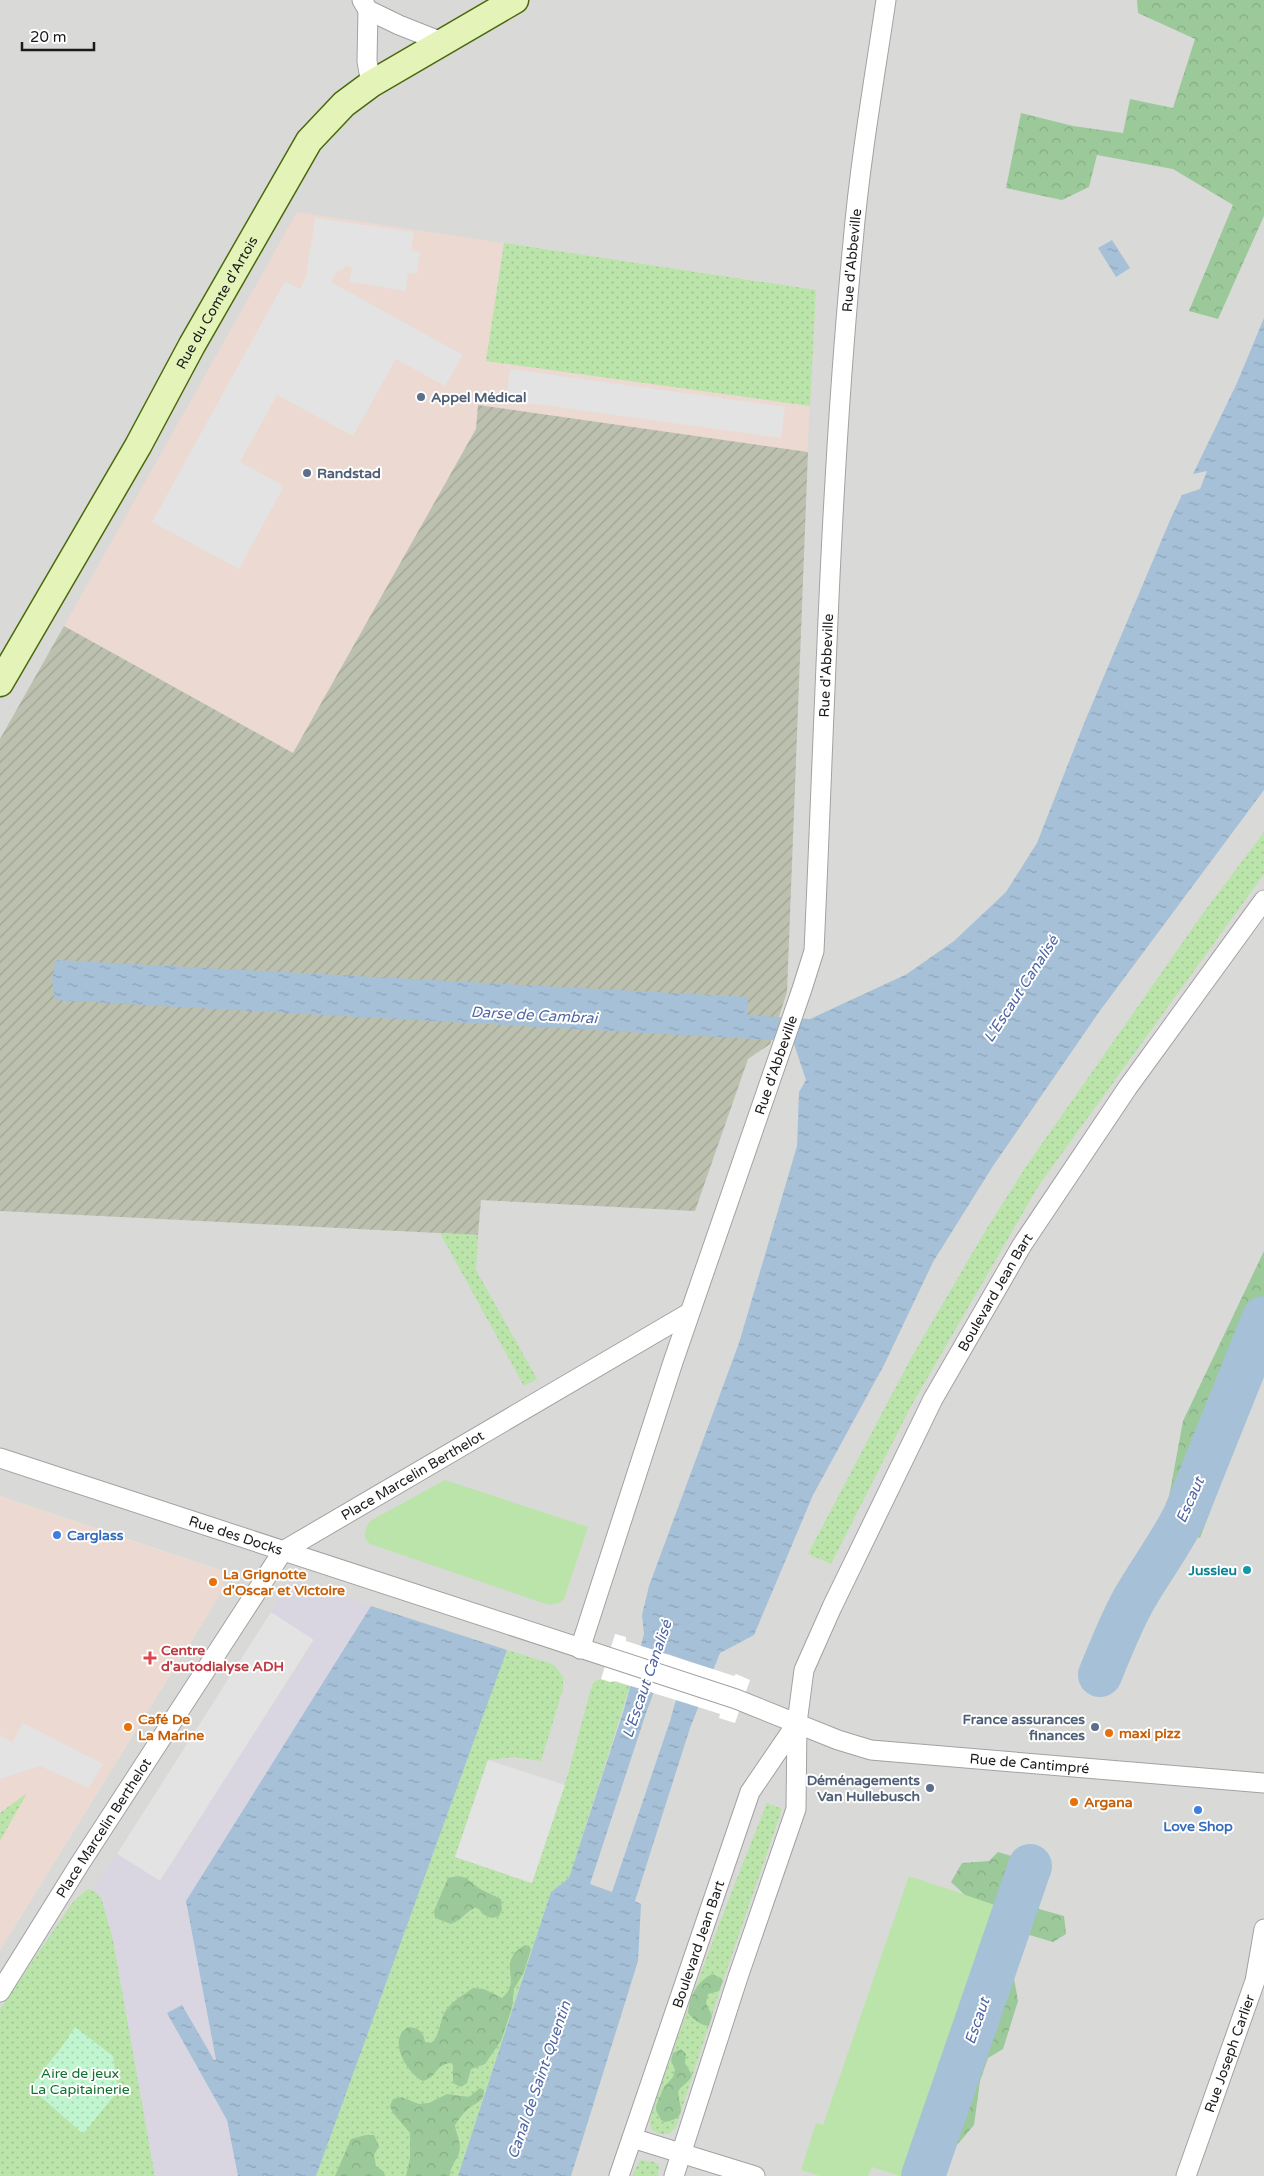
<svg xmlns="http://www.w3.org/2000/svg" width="1264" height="2176" viewBox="0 0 1264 2176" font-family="'Varela Round',sans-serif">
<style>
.residential{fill:#d9d9d8}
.commercial{fill:#ecd9d1}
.construction{fill:url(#construction-furrows)}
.grass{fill:url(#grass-dots)}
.forest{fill:url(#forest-crowns)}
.park{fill:url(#park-dots)}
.garden{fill:#bae4aa}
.parking{fill:#e3e3e3}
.plaza{fill:#d9d6e2}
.water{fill:url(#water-ripples);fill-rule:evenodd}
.pier{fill:#fff}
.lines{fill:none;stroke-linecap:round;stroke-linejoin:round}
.river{stroke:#a5c0d7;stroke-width:44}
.street-casing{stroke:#a2a2a2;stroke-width:21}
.secondary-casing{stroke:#4a690c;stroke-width:29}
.street{stroke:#fff;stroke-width:19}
.secondary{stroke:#e4f4b8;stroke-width:26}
.service-dot{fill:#5c6f8a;stroke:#fff;stroke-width:2}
.shop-dot{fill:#3f7fe0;stroke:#fff;stroke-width:2}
.culture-dot{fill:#0f9aa8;stroke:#fff;stroke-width:2}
.food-dot{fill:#e8710a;stroke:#fff;stroke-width:2}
.health-dot{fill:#e0444e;stroke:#fff;stroke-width:2}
.labels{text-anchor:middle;stroke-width:4;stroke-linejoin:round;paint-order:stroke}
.street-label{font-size:14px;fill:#1b1b1b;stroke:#fff}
.service-label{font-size:14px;font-weight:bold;fill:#4e5e75;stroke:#fff;text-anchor:start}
.shop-label{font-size:14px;font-weight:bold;fill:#366cbe;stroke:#fff;text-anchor:start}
.culture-label{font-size:14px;font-weight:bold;fill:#0d838f;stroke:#fff;text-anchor:end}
.food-label{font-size:14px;font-weight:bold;fill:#c56008;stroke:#fff;text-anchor:start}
.health-label{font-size:14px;font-weight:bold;fill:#be3a42;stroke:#fff;text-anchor:start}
.park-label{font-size:14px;fill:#13702f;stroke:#fff}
.water-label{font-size:15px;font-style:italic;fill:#5067a3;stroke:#fff}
</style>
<defs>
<pattern id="construction-furrows" width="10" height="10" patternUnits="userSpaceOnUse" patternTransform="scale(1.25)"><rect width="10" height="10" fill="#bcc0ae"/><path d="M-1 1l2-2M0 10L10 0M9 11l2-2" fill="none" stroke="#a1a495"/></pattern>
<pattern id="grass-dots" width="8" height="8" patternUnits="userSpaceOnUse" patternTransform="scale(1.25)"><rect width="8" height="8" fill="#bae4aa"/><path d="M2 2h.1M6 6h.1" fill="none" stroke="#9fc392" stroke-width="1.8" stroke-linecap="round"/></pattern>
<pattern id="forest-crowns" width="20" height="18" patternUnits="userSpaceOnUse" patternTransform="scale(1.25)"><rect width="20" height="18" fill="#9cc999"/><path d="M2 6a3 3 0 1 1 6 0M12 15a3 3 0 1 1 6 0" fill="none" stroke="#86ac83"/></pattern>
<pattern id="park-dots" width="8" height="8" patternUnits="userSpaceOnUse" patternTransform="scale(1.25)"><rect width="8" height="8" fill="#c0f5d0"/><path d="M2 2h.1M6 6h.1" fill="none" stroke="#a4d1b2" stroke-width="1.8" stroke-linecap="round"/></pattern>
<pattern id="water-ripples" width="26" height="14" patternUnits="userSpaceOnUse" patternTransform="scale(1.25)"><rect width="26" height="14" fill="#a5c0d7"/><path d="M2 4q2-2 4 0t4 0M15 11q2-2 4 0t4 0" fill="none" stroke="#8da4b8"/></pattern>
</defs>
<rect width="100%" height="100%" fill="#ecebe2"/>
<path class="residential" d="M0 0H1264V2176H0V1950L224 1588 220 1570 0 1496Z"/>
<path class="commercial" d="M297 212 816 290 806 479 476 429 293 753 64 626Z
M0 1496 220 1570 224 1588 0 1950Z"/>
<path class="construction" d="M478 405 808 452 787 992 770 1044 748 1059 695 1211 481 1200 478 1235 0 1211V739L64 626 293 753 476 429Z"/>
<path class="grass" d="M504 243 816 290 810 406 486 361Z
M1264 832V874L1039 1185 910 1408 831 1564 808 1554 910 1360 984 1233 1027 1165 1204 912Z
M440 1233 478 1235 476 1270 537 1379 524 1386Z
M507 1650 549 1663 555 1666 563 1677V1689L541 1761 514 1757 488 1760 455 1857 532 1883 568 1774 592 1685 595 1681 601 1679 630 1686 569 1878 551 1892 458 2176H316Z
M27 1793 0 1841V1813Z
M767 1803 782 1809 724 1978 676 2127 669 2134H659L651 2129 650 2119C685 2012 725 1907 767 1803Z
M88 1889 97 1892 101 1897 113 1939 155 2176H0V2009L73 1902Z
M640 2160 654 2162 659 2166 658 2176H632Z"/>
<path class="forest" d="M1137 0H1264V216L1218 319 1189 311 1233 205 1173 169 1097 155 1089 187 1062 200 1006 188 1021 113 1073 126 1123 133 1130 99 1173 108 1195 39 1138 13Z
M1264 1251V1368L1200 1538 1164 1524 1183 1421Z
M998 1852 1021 1859 1035 1882 1039 1909 1064 1916 1066 1934 1053 1942 1016 1931 1006 1960 1013 1973 1018 2001 1003 2049 988 2058 980 2081 974 2125 957 2145 943 2154 922 2176 904 2172 968 1985 986 1963 1000 1921 981 1910 951 1882 962 1863 989 1861Z
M458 1876 466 1878 480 1889 501 1899 502 1910 499 1916 492 1918 484 1915 477 1907C466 1911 462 1920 451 1924L435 1918 434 1911 448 1878Z
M525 1945 529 1946 531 1949 524 1972 514 1989 512 2008 501 2041 485 2064 471 2069 467 2083 461 2087 453 2083V2065L451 2063C435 2064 438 2077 423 2081 410 2075 394 2051 400 2036 401 2033 405 2029 408 2027 419 2028 423 2031 425 2042L432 2043C440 2033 439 2026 443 2016 447 2004 463 1995 473 1988L484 1989 502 1998C524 1980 494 1963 525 1945Z
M712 1974 721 1978 723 1981 719 1991 708 1994 706 2003 712 2016 709 2026C700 2025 694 2020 688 2013 689 1996 697 1982 712 1974Z
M681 2049 686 2054 685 2063 692 2075C689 2083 681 2085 678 2092 679 2107 689 2117 665 2122L661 2120 656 2110V2106L664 2087 673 2077 675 2070 671 2060 673 2053Z
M480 2088 484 2090C484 2102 477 2102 469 2108 463 2113 459 2119 455 2125 456 2134 462 2144 459 2153 456 2162 450 2166 450 2176H406L410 2159V2133L393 2113 390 2106 393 2099 401 2097 419 2104 429 2103 447 2094 469 2097Z
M366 2135H374L379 2146 374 2155 376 2166 384 2172 385 2176H335L351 2139Z"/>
<path class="park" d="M75 2027 113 2056 118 2091 83 2134 30 2087 63 2045Z"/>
<path class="garden" d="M445 1480 588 1527 564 1599 559 1603 549 1605 370 1544C361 1537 365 1530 370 1521Z
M909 1876 1001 1907 912 2176H900L872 2167 868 2176H820L801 2170 816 2123 823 2125Z"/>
<path class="parking" d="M315 218 414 232 411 251 420 252 417 274 408 273 406 291 349 282 352 267 346 266 336 273 331 282 463 355 445 386 396 359 353 436 277 395 240 462 284 486 239 569 152 522 285 281 300 289 306 277Z
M510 369 785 407 781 438 506 400Z
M271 1612 314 1639 160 1881 117 1854Z
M23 1723 103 1764 89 1788 40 1766 0 1779V1735L12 1742Z
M488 1760 565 1785 532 1883 455 1857Z"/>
<path class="plaza" d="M291 1579 361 1603 360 1606 362 1607 365 1604 371 1606 186 1901 216 2060H214L182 2005 167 2013 227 2120 238 2176H155L113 1939 104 1903 101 1897 93 1890 117 1854 160 1881 314 1640 271 1612Z"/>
<path class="water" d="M1112 240 1130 268 1116 277 1098 248Z
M1264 318V790L1099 1012 993 1166 933 1262 884 1365 813 1495 754 1635 720 1653 690 1728 635 1901 641 1904 638 1961 571 2176H458L551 1892 569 1878 625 1706 644 1634 642 1615 649 1586 739 1343 797 1146 799 1092 806 1080 793 1041 55 1000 52 980 56 960 748 997 747 1015 810 1019 907 974 954 941 1006 892 1037 843 1085 721 1171 518 1182 495 1200 489 1207 471 1193 474 1237 383ZM668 1654 687 1661 670 1721 612 1892 590 1884 646 1713Z
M371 1606 507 1650 316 2176H238L227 2120 167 2013 182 2005 214 2060H216L186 1901Z"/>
<path class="pier" d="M615 1634 626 1637V1641L728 1674 734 1676 736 1674 750 1680 735 1723 719 1718 720 1714 714 1712 615 1681 610 1682 601 1679Z"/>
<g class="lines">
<path class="river" d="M1100 1675C1110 1650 1120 1625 1133 1601 1150 1571 1170 1545 1185 1515L1264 1318
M923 2176 1030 1866"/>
<defs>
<g id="street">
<path d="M362 0 368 10 399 25 442 42"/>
<path d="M368 10 367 61 371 84"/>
<path id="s1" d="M0 1458 736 1699 838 1740 871 1750 1264 1783"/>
<path id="s2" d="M580 1649 673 1362 802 989 814 951C825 715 830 478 853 242 860 161 874 81 886 0"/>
<path id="s3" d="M0 1992 79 1865 283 1551 689 1313"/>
<path d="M632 2138 755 2176"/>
<path id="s4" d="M619 2176 750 1792 797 1723"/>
<path id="s5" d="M674 2176 738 1977 796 1809 797 1723 804 1670 832 1607 933 1399 1022 1245 1128 1087 1264 900"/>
<path id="s6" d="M1186 2176 1255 1981 1264 1929"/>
</g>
<g id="secondary">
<path id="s7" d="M0 683 138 446 192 345 309 141 344 104 371 84 515 0"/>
</g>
</defs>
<use href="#street" class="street-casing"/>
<use href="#secondary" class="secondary-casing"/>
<use href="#street" class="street"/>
<use href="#secondary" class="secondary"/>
</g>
<g class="service-dot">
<circle cx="421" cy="397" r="5"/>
<circle cx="307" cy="473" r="5"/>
<circle cx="1095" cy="1727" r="5"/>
<circle cx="930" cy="1788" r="5"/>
</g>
<g class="shop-dot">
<circle cx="57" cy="1535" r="5"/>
<circle cx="1198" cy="1810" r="5"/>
</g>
<circle class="culture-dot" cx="1247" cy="1570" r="5"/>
<g class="food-dot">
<circle cx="213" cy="1582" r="5"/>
<circle cx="128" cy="1727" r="5"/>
<circle cx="1109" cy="1733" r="5"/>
<circle cx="1074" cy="1802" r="5"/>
</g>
<path class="health-dot" d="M147.5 1650.5h5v5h5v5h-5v5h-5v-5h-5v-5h5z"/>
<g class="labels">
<g class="street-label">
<text dy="5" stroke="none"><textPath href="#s2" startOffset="1428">Rue d'Abbeville</textPath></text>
<text dy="5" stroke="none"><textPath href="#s7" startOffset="438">Rue du Comte d'Artois</textPath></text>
<text dy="5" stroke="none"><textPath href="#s2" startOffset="1022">Rue d'Abbeville</textPath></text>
<text dy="5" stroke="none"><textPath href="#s2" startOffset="616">Rue d'Abbeville</textPath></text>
<text dy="5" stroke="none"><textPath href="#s5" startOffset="950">Boulevard Jean Bart</textPath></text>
<text dy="5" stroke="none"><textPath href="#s3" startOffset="674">Place Marcelin Berthelot</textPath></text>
<text dy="5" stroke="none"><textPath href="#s1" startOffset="248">Rue des Docks</textPath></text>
<text dy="5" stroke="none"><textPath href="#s1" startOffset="1078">Rue de Cantimpré</textPath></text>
<text dy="5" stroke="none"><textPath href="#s3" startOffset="194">Place Marcelin Berthelot</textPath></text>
<text dy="5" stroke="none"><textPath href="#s4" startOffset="245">Boulevard Jean Bart</textPath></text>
<text dy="5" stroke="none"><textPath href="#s6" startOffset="130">Rue Joseph Carlier</textPath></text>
</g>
<g class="service-label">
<text x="431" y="402">Appel Médical</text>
<text x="317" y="478">Randstad</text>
<text x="1085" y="1724" text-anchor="end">France assurances<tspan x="1085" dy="16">finances</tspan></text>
<text x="920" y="1785" text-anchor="end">Déménagements<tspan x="920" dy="16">Van Hullebusch</tspan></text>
</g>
<g class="shop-label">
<text x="67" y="1540">Carglass</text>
<text x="1198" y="1831" text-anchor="middle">Love Shop</text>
</g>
<g class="culture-label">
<text x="1237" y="1575">Jussieu</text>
</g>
<g class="food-label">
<text x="223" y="1579">La Grignotte<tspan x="223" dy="16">d'Oscar et Victoire</tspan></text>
<text x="138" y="1724">Café De<tspan x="138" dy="16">La Marine</tspan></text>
<text x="1119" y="1738">maxi pizz</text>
<text x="1084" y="1807">Argana</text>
</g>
<g class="health-label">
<text x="161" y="1655">Centre<tspan x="161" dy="16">d'autodialyse ADH</tspan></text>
</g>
<g class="park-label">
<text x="80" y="2078">Aire de jeux<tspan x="80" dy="16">La Capitainerie</tspan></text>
</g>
<g class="water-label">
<text transform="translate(1021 989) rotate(-57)" y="5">L'Escaut Canalisé</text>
<text transform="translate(534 1015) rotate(3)" y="5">Darse de Cambrai</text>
<text transform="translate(1190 1500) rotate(-66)" y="5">Escaut</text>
<text transform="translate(647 1679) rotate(-71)" y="5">L'Escaut Canalisé</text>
<text transform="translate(977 2021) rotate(-71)" y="5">Escaut</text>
<text transform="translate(539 2080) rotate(-71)" y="5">Canal de Saint-Quentin</text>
</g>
</g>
<path d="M22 42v8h72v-8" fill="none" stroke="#1b1b1b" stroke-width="2.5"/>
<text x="30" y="42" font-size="15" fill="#1b1b1b" stroke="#ffffff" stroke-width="4" paint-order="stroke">20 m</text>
</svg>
